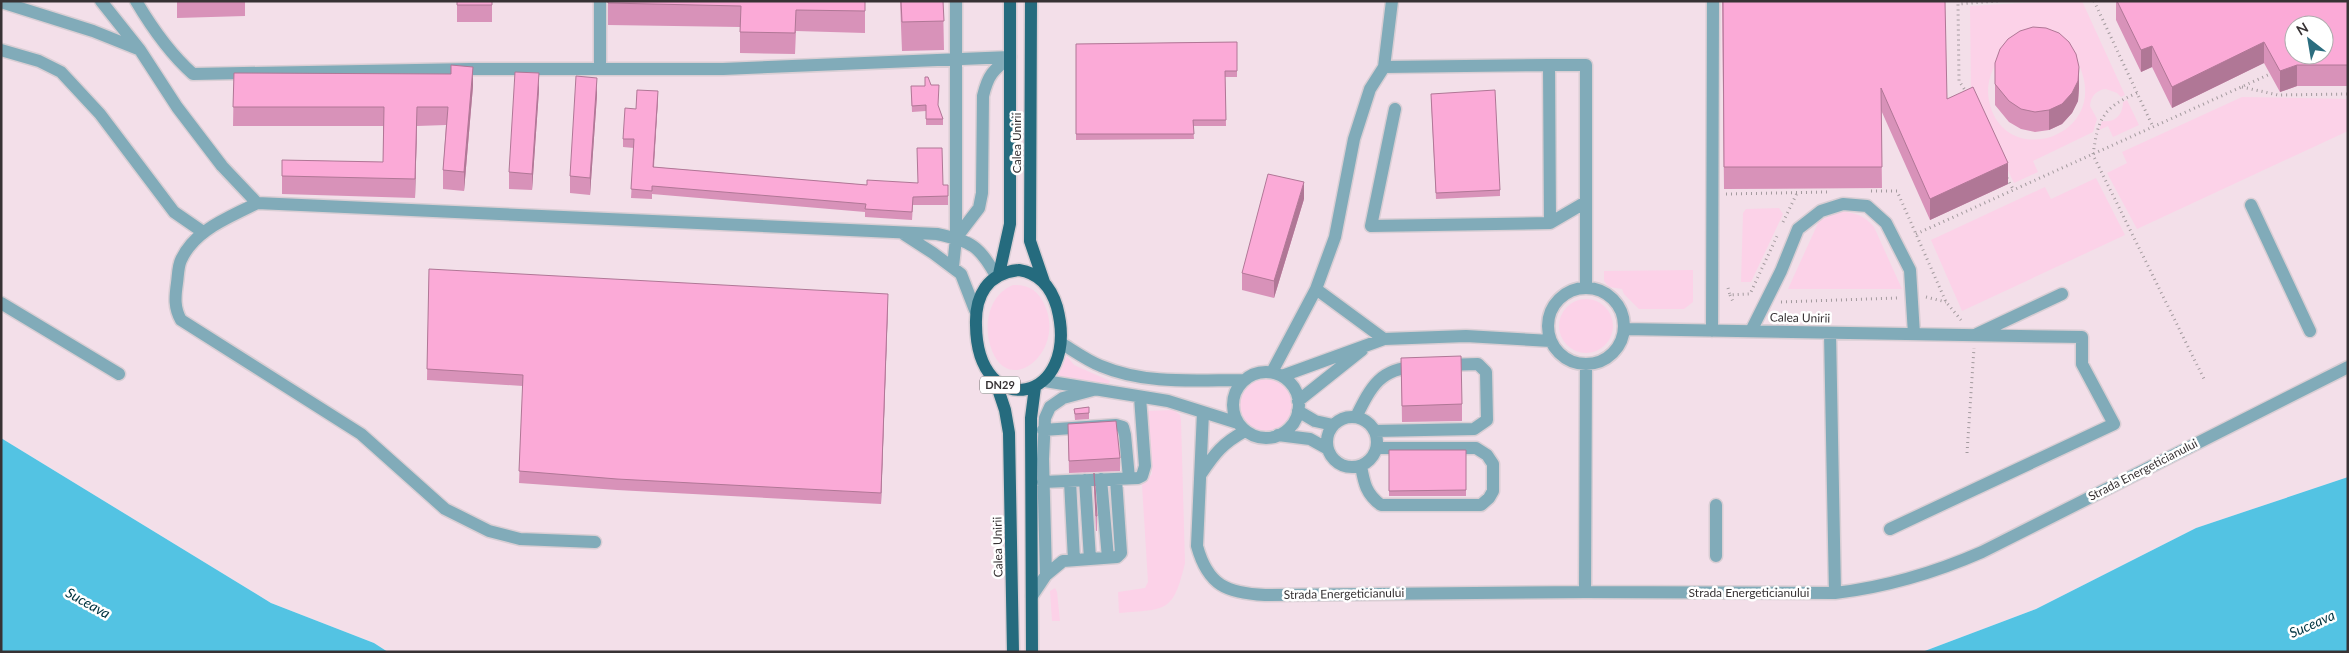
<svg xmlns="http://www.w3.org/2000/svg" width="2349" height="653" viewBox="0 0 2349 653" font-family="Lato,sans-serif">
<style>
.built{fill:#f3dfe9;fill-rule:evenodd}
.green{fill:#fcd2e8;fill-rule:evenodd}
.water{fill:#53c3e3}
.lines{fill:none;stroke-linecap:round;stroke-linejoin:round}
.minor-casing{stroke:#d9ced4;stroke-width:15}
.major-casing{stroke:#d9ced4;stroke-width:15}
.path{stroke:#a39a9e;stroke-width:3;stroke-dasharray:1 4;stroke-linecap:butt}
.minor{stroke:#81abb9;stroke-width:12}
.major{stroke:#256b7e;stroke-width:12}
.wall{fill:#d892b9}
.shaded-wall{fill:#b07796}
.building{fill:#fbaad7;stroke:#b07796;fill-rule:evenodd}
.labels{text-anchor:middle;stroke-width:5;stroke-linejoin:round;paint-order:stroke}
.shield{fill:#fff;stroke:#737071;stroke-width:1}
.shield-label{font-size:11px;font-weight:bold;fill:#373234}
.street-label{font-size:12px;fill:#373234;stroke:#fff}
.water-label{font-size:14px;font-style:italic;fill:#003440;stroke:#fff}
</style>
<rect width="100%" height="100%" fill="#fdf0f7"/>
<path class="built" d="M1 1H2348V477L2196 528 2036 609 1922 652H388L374 643 271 603 1 438ZM2294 25H2324V55H2294Z"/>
<path class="green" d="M2057 1H2082L2125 95 2121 97 2117 93 2106 89C2096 90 2091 96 2090 106L2097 119 2093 132 2033 161 2038 172 2014 183 1971 93 1970 6ZM2000 57 2077 61C2114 132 2015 169 1992 111 1984 90 1989 74 2000 57Z
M2242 97 2348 99V131L2137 229 2107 173 2127 163 2122 152Z
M2127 100 2139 125 2113 137 2108 126 2099 130 2102 121C2115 123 2123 115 2123 102Z
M2096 178 2125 235 1962 311 1931 240 2045 187 2051 199Z
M1779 208 1783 214 1751 282H1741L1743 213 1746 209Z
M1840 211C1855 213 1864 215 1874 227L1902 289H1788L1819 221Z
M1693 270V302L1684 309H1639L1624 294 1622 289 1609 287 1604 281V271Z
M1013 285C1026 285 1035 288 1042 300 1068 344 1019 391 997 360 981 336 985 296 1013 285Z
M1559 326a27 27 0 1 1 54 0a27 27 0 1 1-54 0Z
M1067 356 1074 365 1110 381 1108 386 1056 377Z
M1235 405a31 31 0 1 1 62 0a31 31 0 1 1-62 0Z
M1174 410 1180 415 1181 420 1185 563C1173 613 1167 609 1119 613L1118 592 1145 588 1148 582 1142 485 1152 474 1146 411Z
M1055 588 1057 592 1060 621H1052L1050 591Z"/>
<path class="water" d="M1 438 271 603 374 643 388 652H1Z
M2348 477V652H1922L2036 609 2196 528Z"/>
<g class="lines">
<defs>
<path id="minor" d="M101 1 140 50 177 107 222 166 257 203 937 234C971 241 980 246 996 276
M136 1C152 28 169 53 193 74L470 69H723L1010 57
M600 1V69
M1 2 93 31 138 49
M1 50 39 61 61 72 100 114 174 212 203 232
M1549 65H1586V288
M1384 67 1549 65 1550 223
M1395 109 1371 226 1550 223 1586 202
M257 203C229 218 195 229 181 260 178 266 178 276 177 283 175 297 174 308 181 320L361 434 445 509 489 531 520 539 595 542
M2251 205 2310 331
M902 233 933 253 961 274 975 310
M956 238 979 208 982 193 983 96C988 75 993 70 1010 57
M953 267 956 238V1
M1548 326a38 38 0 1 1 76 0a38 38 0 1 1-76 0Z
M1316 289 1384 339
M1 303 119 374
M1624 329 2082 337V364L2114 424 1890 529
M1712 331 1713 1
M1751 331 1781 271 1798 229 1821 211 1843 204 1867 206 1886 223 1910 270 1914 334
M1830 333 1835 593
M1977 334 2062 294
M1061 343C1074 351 1088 361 1101 366 1146 385 1197 380 1243 380
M1272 372 1316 289 1335 237 1354 139 1370 89 1384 67 1392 1
M1233 405a33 33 0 1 1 66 0a33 33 0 1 1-66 0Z
M1282 376 1384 339 1466 336 1551 341
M1045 381 1168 401 1238 423
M1298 401 1362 350
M1298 411 1315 421 1333 425
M1203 412 1197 546C1208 586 1227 593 1265 595L1585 592 1835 593C1887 587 1934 573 1982 552L2348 367
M1327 442a25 25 0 1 1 50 0a25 25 0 1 1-50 0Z
M1356 417C1371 387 1380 368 1416 367
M1043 430 1116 425 1123 427 1125 435 1129 478
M1375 431 1474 429 1487 420 1486 372 1478 364 1444 365
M1278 435 1310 439 1328 449
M1361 466C1364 483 1366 494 1381 505H1481L1489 498 1493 491V464L1487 455 1476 448H1377
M1201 474C1215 453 1223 443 1245 431
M1101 479 1108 558
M1085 480 1090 559
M1070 481 1074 560
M1043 482 1138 478 1142 476 1145 466 1140 397
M1716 505V556
M1046 575 1063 561 1117 557 1121 553 1116 479
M1585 592 1586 364
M1032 596 1046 575 1043 459 1045 418 1050 407 1063 398 1093 390"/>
<path id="major" d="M1031 1 1030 241 1044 282
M1019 270C1039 273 1051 287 1057 307 1082 403 977 424 976 325 975 296 987 273 1019 270Z
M999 274 1010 224V1
M996 383 1005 410 1009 433 1013 652
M1032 652 1031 418 1035 387"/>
</defs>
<use href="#minor" class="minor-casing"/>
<use href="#major" class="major-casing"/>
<path class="path" d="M2094 1 2153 127
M2242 87 2278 95 2348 94
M1967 93 1959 81 1958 4 1998 1
M2137 93C2102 108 2098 119 2093 155L2205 381
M2007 178 2014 191
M1871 191H1897L1946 302 1961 320
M1726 194 1827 192
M1783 222 1797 193
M1916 234 2270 74
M1728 288 1730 295 1750 294 1778 234
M1730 295 1734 304
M1926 297 1946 302
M1781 302 1897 298
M1967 453 1974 348"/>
<use href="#minor" class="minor"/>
<use href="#major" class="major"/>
</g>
<path class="wall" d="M177 1H245V16L177 18Z
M457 1H492V22H457Z
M608 1H865V33L796 31 795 54 740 53V27L608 25Z
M900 1H943L944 50 902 51Z
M1722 1 1947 99 2008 184 1930 220 1881 110 1882 188 1724 189Z
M2116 1H2348V86H2297L2280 92 2264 63 2172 108 2152 67 2141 72 2116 20Z
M1237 42V77H1225L1226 126H1193L1194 139 1076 140V44Z
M1995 63 2079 88 2078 101 2072 113 2062 124 2049 130 2035 132 2021 129 2009 122 1995 105Z
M234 73 473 86 464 191 443 189V170L446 125 417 126 415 198 282 194V160L383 162V126H233Z
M911 86 938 106 943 119V125H926V111L912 112Z
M539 90 532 190 509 189V172Z
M597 95 590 195 570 193V176Z
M658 99 654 167 867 185H948V205H913L912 220 865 217V212L652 194V199L631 198 634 148 623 147V139L636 109Z
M1431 99 1500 190V196L1436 199Z
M1304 199 1274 298 1242 290V273Z
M429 269 888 305 881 504 617 490 519 483 523 386 427 380Z
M1401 358 1462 404V421L1402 422Z
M1089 407V419L1075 420 1074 409Z
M1068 424 1120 458V471L1069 473Z
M1389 450H1466V496H1389Z
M1094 473 1097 516V531H1096L1094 488Z"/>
<path class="shaded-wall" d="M2264 42V63L2172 108V87Z
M2152 46V67L2141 72V50Z
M2297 65V86L2280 92V71Z
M473 67V86L464 191V172Z
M2079 67V88L2078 101 2072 113 2062 124 2049 130V110Z
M539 73V90L532 190V174Z
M597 78V95L590 195V178Z
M658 91V99L653 176V167Z
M417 107V126L415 198V179Z
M2008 163V184L1930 220V199Z
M1304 182V199L1274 298V281Z
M888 294V305L881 504V493Z"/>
<path class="building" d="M457 1H492V5H457Z
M608 1H865V11L796 10 795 33 740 32 741 6 608 3Z
M901 1H943L944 21 902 22Z
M1723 1H1945L1947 99 1973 87 2008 163 1930 199 1881 88 1882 167H1724Z
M2117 1H2348V65H2297L2280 71 2264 42 2172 87 2152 46 2141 50ZM2294 25H2324V55H2294Z
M2033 27 2046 28 2059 33 2069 42 2076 54 2079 67 2078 81 2072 93 2062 104 2049 110 2035 112 2021 109 2009 101 1995 84V63L2000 49 2008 39 2020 31Z
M1237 42V71H1225L1226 120H1193L1194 134H1076V44Z
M451 65 473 67 464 172 443 170 448 107H417L415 179 282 176V160L383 162 384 107H233L234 73 451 74Z
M515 72 539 73 532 174 509 172Z
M576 76 597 78 590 178 570 176Z
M925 77H928L931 85H939L938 105 943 119H926V105L912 106 911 86H925Z
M637 90 658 91 653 167 867 185V180L918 183 917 148H942L943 185H948V196L913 197 912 212 865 209 866 204 652 186V191L631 189 634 139H623L625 108 636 109Z
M1495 90 1500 190 1436 193 1431 94Z
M1268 174 1304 182 1274 281 1242 273Z
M429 269 888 294 881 493 617 479 519 471 523 375 427 369Z
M1461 356 1462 404 1402 406 1401 358Z
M1089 407V413L1075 414 1074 409Z
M1116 421 1120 458 1069 461 1068 424Z
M1389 450H1466V490L1389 491Z
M1094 473 1097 516H1096Z"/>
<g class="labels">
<rect class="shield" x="980" y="376.5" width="40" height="17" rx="4"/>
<g class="shield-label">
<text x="1000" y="389">DN29</text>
</g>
<g class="street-label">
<text transform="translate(1017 143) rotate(-90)" y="4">Calea Unirii</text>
<text transform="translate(1800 318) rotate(1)" y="4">Calea Unirii</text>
<text transform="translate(2143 470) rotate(-27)" y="4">Strada Energeticianului</text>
<text transform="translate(998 547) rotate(-91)" y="4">Calea Unirii</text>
<text x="1749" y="597">Strada Energeticianului</text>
<text transform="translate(1344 594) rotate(-1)" y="4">Strada Energeticianului</text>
</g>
<g class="water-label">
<text transform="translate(88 603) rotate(29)" y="5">Suceava</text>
<text transform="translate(2312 624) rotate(-24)" y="5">Suceava</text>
</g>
</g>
<rect width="2349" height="653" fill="none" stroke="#373234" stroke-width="5"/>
<g transform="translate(2309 40) rotate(329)"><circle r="24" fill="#ffffff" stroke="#afadae"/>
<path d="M0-4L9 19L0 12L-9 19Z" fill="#2b6d7f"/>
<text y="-8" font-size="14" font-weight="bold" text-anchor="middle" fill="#373234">N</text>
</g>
</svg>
